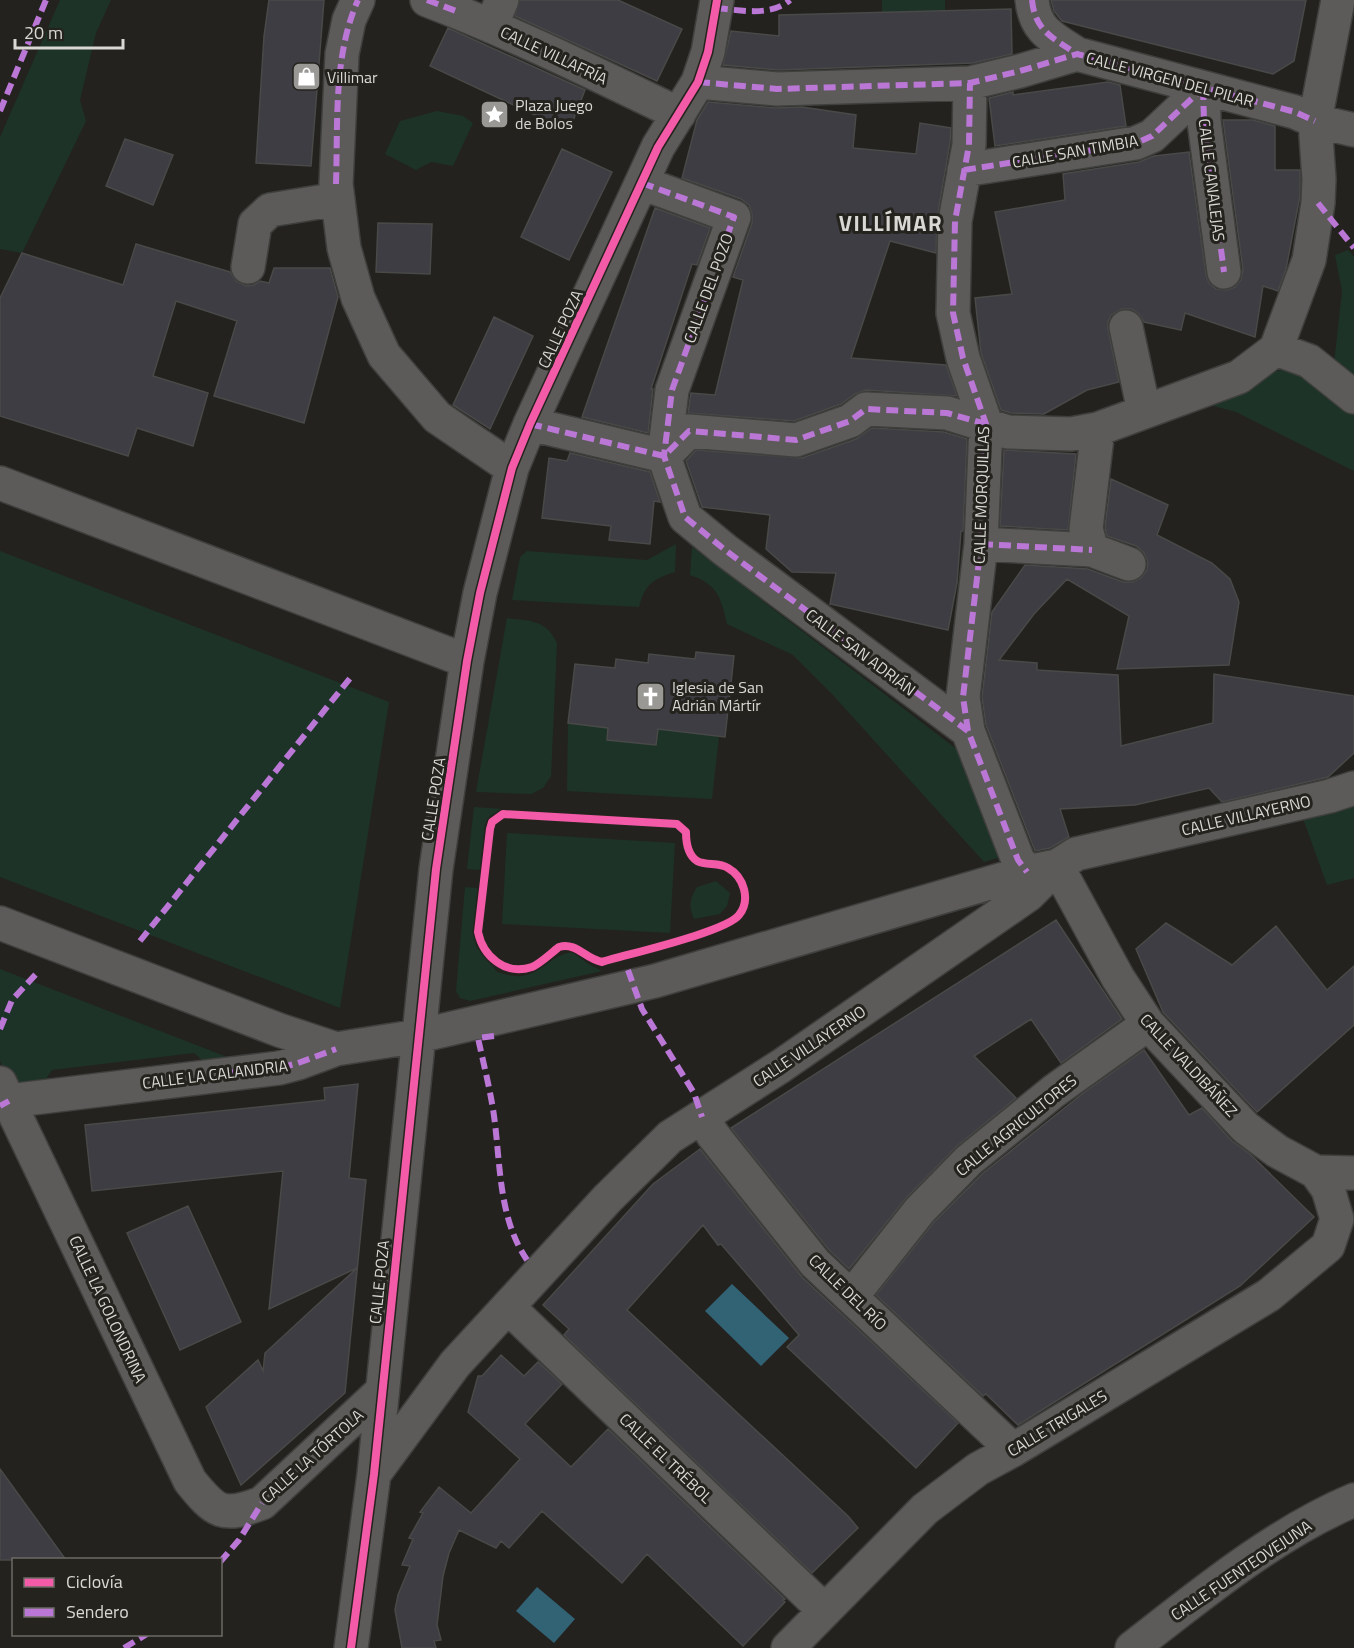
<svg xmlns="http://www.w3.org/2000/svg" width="1354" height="1648" viewBox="0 0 1354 1648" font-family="'Titillium Web',sans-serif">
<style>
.green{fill:#1d3328}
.water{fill:#326375}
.building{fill:#3e3d43;stroke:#494948;stroke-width:1.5}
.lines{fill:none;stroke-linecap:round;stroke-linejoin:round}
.minor-casing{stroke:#3f3f3d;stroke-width:36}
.minor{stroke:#5c5b5a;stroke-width:33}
.quiet{stroke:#ba77d6;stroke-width:6;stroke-dasharray:12 6;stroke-linecap:butt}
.cycleway-casing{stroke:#25231d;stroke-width:11}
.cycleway{stroke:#f35aa7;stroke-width:8}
.labels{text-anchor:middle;stroke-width:6;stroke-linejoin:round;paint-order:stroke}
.street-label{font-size:16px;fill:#d9d8d4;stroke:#25231d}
.poi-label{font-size:16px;fill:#d9d8d4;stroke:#25231d;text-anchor:start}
.district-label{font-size:22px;font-weight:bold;letter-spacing:1.5px;fill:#d9d8d4;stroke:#25231d}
</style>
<rect width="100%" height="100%" fill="#23221f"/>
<path class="green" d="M60 0H111L96 33 80 100 86 121 22 253 0 249V137Z
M882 0H945V11L882 13Z
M437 111 463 116 473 123 453 166 431 162 416 170 385 154 400 121Z
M1348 250 1354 257V381L1334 364 1342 291 1335 255Z
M1287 369 1318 382 1354 410V471L1236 412 1210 405 1264 374Z
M676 544 675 572C653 579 645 584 639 607L512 600 520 557 527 551 647 560Z
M692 547 958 750 1001 857 984 862 832 694 793 655 727 624C721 597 717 584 690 575Z
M0 551 389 702 340 1008 0 877Z
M507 618C530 621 546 619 557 643L551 776 543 788 531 794 476 792Z
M568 723 608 728 607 740 656 745 658 729 719 736 712 799 567 791Z
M1354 801V878L1327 885 1301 813Z
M474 807 503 809 490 816 485 824 480 870 467 869Z
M507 833 675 843 670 933 502 924Z
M716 881 730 893 727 906 720 914 694 919C688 906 690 898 697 887Z
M465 887 478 888 474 928 476 946 497 972C505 974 514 977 521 976 541 974 554 953 573 952L588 964 602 971 470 1001 460 998 456 991Z
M0 969 235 1060 207 1064 194 1053 52 1070 42 1085 21 1087 6 1076 0 1061Z"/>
<path class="water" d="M732 1284 789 1338 761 1366 705 1311Z
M537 1587 575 1619 554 1643 516 1611Z"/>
<path class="building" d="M269 0H324L311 166 256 163 264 36Z
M520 0H618L682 29 657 81 515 16Z
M1051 0H1306L1294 61 1273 74 1062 21 1054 11Z
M1011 9 1012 54 973 63 778 70 723 65 731 31 779 36V15Z
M448 28 585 90 569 131 430 66Z
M1108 82 1120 85 1126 126 995 146 989 98 1013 92V95Z
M708 102 775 108 802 107 856 115 853 148 916 154 920 123 951 128 950 143 937 218 936 253 890 241 851 358 946 365 957 396 866 390 855 394 841 404 794 421 688 413 691 393 715 395 743 280 733 277 752 223V214L749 205 741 199 682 178 697 120Z
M1223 120H1253L1275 126V170H1300V196L1286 269 1278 291 1263 286 1255 337 1185 313 1181 330 1144 322 1139 314 1132 309H1122L1111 315 1108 322V330L1119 382 1087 390 1044 414 1011 413 1001 410 981 353 975 298 1012 294 995 212 1065 200 1063 174 1139 162 1154 156 1189 152 1206 275 1209 283 1216 289 1227 290 1235 287 1241 280 1243 270Z
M125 139 173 155 153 205 106 186Z
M562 149 612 172 569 260 521 237Z
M655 208 710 228 697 265 692 264 651 389H653L648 433 582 417Z
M378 223 432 224 430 274 376 272Z
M136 244 230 272 236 281 246 286 254 285 260 281 269 283 274 268H330L338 297 304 423 214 396 237 321 176 301 153 376 208 393 193 446 137 428 128 456 0 416V298L22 253 123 285Z
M494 317 533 336 490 429 453 405Z
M872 428 944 432 967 439 963 531H961L957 583 948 630 830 604 836 573 792 572 766 549 770 515 702 507 686 461 696 450 802 458 856 439Z
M1004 450 1076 454 1068 530 1000 526Z
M570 453 650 472 660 502 654 501 650 544 609 540 611 526 542 518 549 458 567 461Z
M1111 479 1168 505 1157 535 1212 563 1230 579 1239 602 1229 665 1117 669 1129 616 1067 579 1034 614 999 660 1037 663V670L1118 675 1121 746 1213 723 1214 674 1354 696V753L1328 777 1222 802 1209 788 1135 805 1060 809 1069 837 1050 848 1035 851 986 725 982 697 992 612 1025 565 1088 569 1123 582H1133L1141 578 1147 570 1148 562 1144 553 1136 546 1107 536 1105 527Z
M696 652 734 656 725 737 658 729 656 745 607 740 608 728 568 723 575 664 615 668 616 659 648 663 649 654 695 659Z
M1056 920 1122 1019 1061 1063 1031 1019 974 1056 1016 1098 957 1146 907 1197 849 1269 829 1250 731 1128Z
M1166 923 1232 965 1276 926 1327 990 1354 966V1025L1257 1112 1163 1012 1136 949Z
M1144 1050 1189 1115 1202 1108 1232 1141 1250 1154 1314 1217 1240 1286 1018 1425 986 1394 983 1396 876 1295 934 1222 982 1174 1082 1094Z
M358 1084 349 1178 366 1180 345 1393 241 1485 206 1407 258 1360 263 1371 265 1353 357 1268 269 1309 283 1171 92 1191 85 1125 325 1100 324 1088Z
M700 1149 802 1277 958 1423 916 1468 787 1347 799 1335 721 1244 718 1245 703 1225 627 1310 848 1516 858 1528 812 1573 564 1335 569 1329 543 1305 653 1184Z
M188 1206 241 1322 180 1350 127 1233Z
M501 1355 524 1376 538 1362 562 1384 525 1424 571 1467 608 1429 785 1599 783 1600 785 1602 743 1646 647 1554 622 1583 542 1511 509 1548 501 1541 496 1548 459 1530 449 1553 443 1576 437 1625 441 1640 434 1641 436 1648H402L395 1610 398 1595 410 1566 402 1565 413 1539 409 1538 423 1513 420 1512 439 1487 471 1513 520 1459 468 1412 478 1376H482Z
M0 1469 66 1560H0Z"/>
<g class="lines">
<defs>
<path id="minor" d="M358 0 349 20 342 54 336 184 344 248 358 298 384 355 437 417 512 468
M427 0C513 33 596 74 679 114
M1032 0C1035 31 1053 38 1077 54
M491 26 502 0
M698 82 777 89 970 83 1020 71 1077 54 1295 112 1315 121 1354 130
M1203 88 1204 121 1224 272
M964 170 1136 143 1152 136 1203 88
M642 183 734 217 672 390 664 456 685 517 725 550 968 731 1018 860 1027 872
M248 267 255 224 270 210 338 199
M1126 327 1144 411
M1276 349 1309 361 1354 397
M530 424 664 456 689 431 796 440 850 421 866 409 947 413 1008 432 1071 434 1098 429 1239 377 1276 349 1309 260 1318 203 1319 179 1315 121 1338 0
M0 483 467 661
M981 544 1092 550 1129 564
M1092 550 1086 529 1098 429
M968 731 963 697 981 544 986 424 963 358 953 313 955 221 969 145 970 83
M0 923 279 1030 336 1049
M0 1083 190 1481C216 1513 222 1518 262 1503L381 1392
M9 1101 279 1068 298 1063 336 1049 419 1036 655 981 1027 872 1057 866
M702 1117 713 1135 815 1263 1013 1450
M1316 1172 1354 1173
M852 1296 920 1210 969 1160 1054 1091 1148 1024
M508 1307 824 1610
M374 1474 455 1364 608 1198 670 1137 781 1066 1028 895 1057 866 1076 854 1330 796 1354 788
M351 1648 374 1474 436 869 467 661 480 593 512 468 530 424 658 147 698 82 708 52 717 0
M788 1648 925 1509 978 1469 1013 1450 1269 1295 1328 1246 1337 1219 1328 1189 1316 1172 1277 1151 1246 1128 1148 1024 1118 978 1057 866
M1132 1648C1199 1596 1275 1533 1354 1500"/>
</defs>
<use href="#minor" class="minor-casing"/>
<use href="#minor" class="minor"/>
<path class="quiet" d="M427 0 456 11
M1032 0C1035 31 1053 38 1077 54
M716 8C740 10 771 17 790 0
M698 82 777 89 970 83 1020 71 1077 54 1295 112 1315 121
M1203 88 1204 121 1224 272
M0 111 46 0
M964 170 1136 143 1152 136 1203 88
M642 183 734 217 672 390 664 456 685 517 725 550 968 731 1018 860 1027 872
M336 184C338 124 333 56 358 0
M1318 203 1354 248
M530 424 664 456 689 431 796 440 850 421 866 409 947 413 986 424
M981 544 1092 550
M968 731 963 697 981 544 986 424 963 358 953 313 955 221 969 145 970 83
M140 941 351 677
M628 970 642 1009 694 1093 702 1117
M0 1029 12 1000 37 973
M494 1036 478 1038C483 1061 489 1085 493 1109 501 1160 497 1216 527 1260
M227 1073 279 1068 298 1063 336 1049
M0 1106 9 1101
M220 1562 239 1540 262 1503
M124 1648 147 1634"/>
<defs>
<path id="cycleway" d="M503 814 677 824 686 832C686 841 688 855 697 861 706 866 719 862 728 868 744 877 751 900 739 915 726 932 628 954 602 962 585 959 577 942 559 947 551 953 541 963 532 967 505 976 483 956 478 932L490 829 492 822Z
M351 1648 374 1474 436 869 467 661 480 593 512 468 530 424 658 147 698 82 708 52 717 0"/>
</defs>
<use href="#cycleway" class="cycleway-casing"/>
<use href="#cycleway" class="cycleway"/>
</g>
<defs>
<symbol id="shop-square" viewBox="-11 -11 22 22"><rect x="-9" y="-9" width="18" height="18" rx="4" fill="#999895" stroke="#25231d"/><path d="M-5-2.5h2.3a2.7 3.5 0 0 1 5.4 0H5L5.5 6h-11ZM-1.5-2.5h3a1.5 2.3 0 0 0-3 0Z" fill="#fff"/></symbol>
<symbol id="sight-square" viewBox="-11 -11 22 22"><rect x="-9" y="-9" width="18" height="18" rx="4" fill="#999895" stroke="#25231d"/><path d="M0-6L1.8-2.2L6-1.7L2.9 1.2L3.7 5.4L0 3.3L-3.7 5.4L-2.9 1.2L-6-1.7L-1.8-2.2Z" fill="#fff"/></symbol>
<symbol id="church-square" viewBox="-11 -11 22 22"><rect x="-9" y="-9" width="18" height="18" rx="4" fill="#999895" stroke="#25231d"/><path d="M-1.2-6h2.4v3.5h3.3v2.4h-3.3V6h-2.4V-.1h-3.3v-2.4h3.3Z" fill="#fff"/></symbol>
</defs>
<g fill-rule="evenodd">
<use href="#shop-square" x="290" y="60" width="33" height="33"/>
<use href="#sight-square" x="478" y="98" width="33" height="33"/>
<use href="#church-square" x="634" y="680" width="33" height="33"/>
</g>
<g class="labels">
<g class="street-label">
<text transform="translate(554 55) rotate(25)" y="6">CALLE VILLAFRÍA</text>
<text transform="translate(1170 79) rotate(15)" y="6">CALLE VIRGEN DEL PILAR</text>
<text transform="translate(1075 151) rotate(-10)" y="6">CALLE SAN TIMBIA</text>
<text transform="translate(1212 180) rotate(83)" y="6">CALLE CANALEJAS</text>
<text transform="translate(708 288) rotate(-70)" y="6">CALLE DEL POZO</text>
<text transform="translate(560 329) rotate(-65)" y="6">CALLE POZA</text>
<text transform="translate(981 495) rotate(-88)" y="6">CALLE MORQUILLAS</text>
<text transform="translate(861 652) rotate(37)" y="6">CALLE SAN ADRIÁN</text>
<text transform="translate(433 799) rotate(-81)" y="6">CALLE POZA</text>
<text transform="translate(1246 815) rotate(-13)" y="6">CALLE VILLAYERNO</text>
<text transform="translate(809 1046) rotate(-34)" y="6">CALLE VILLAYERNO</text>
<text transform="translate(1189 1065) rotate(47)" y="6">CALLE VALDIBÁÑEZ</text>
<text transform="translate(215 1074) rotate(-7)" y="6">CALLE LA CALANDRIA</text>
<text transform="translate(1016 1125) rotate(-39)" y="6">CALLE AGRICULTORES</text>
<text transform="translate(379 1282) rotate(-84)" y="6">CALLE POZA</text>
<text transform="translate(848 1292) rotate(44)" y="6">CALLE DEL RÍO</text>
<text transform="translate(108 1309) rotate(65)" y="6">CALLE LA GOLONDRINA</text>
<text transform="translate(1057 1423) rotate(-31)" y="6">CALLE TRIGALES</text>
<text transform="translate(312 1456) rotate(-42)" y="6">CALLE LA TÓRTOLA</text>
<text transform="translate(666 1458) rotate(44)" y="6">CALLE EL TRÉBOL</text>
<text transform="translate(1241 1570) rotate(-34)" y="6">CALLE FUENTEOVEJUNA</text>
</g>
<g class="poi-label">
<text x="327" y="83">Villimar</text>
<text x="515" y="111">Plaza Juego<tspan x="515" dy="18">de Bolos</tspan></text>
<text x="672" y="693">Iglesia de San<tspan x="672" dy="18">Adrián Mártír</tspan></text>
</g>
<g class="district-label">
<text x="891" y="231">VILLÍMAR</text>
</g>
</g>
<rect x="12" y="1558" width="210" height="78" fill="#25231d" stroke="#6d6b66" stroke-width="1.5"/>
<rect x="24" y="1578" width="30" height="9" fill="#f35aa7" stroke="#6d6b66" stroke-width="1.5"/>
<text x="66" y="1588" font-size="18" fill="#d9d8d4">Ciclovía</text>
<rect x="24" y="1608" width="30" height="9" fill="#ba77d6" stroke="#6d6b66" stroke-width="1.5"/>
<text x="66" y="1618" font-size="18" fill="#d9d8d4">Sendero</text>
<path d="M15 39v9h108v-9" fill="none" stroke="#d9d8d4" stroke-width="3"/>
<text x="24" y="39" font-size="18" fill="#d9d8d4" stroke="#25231d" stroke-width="4.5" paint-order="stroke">20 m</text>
</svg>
